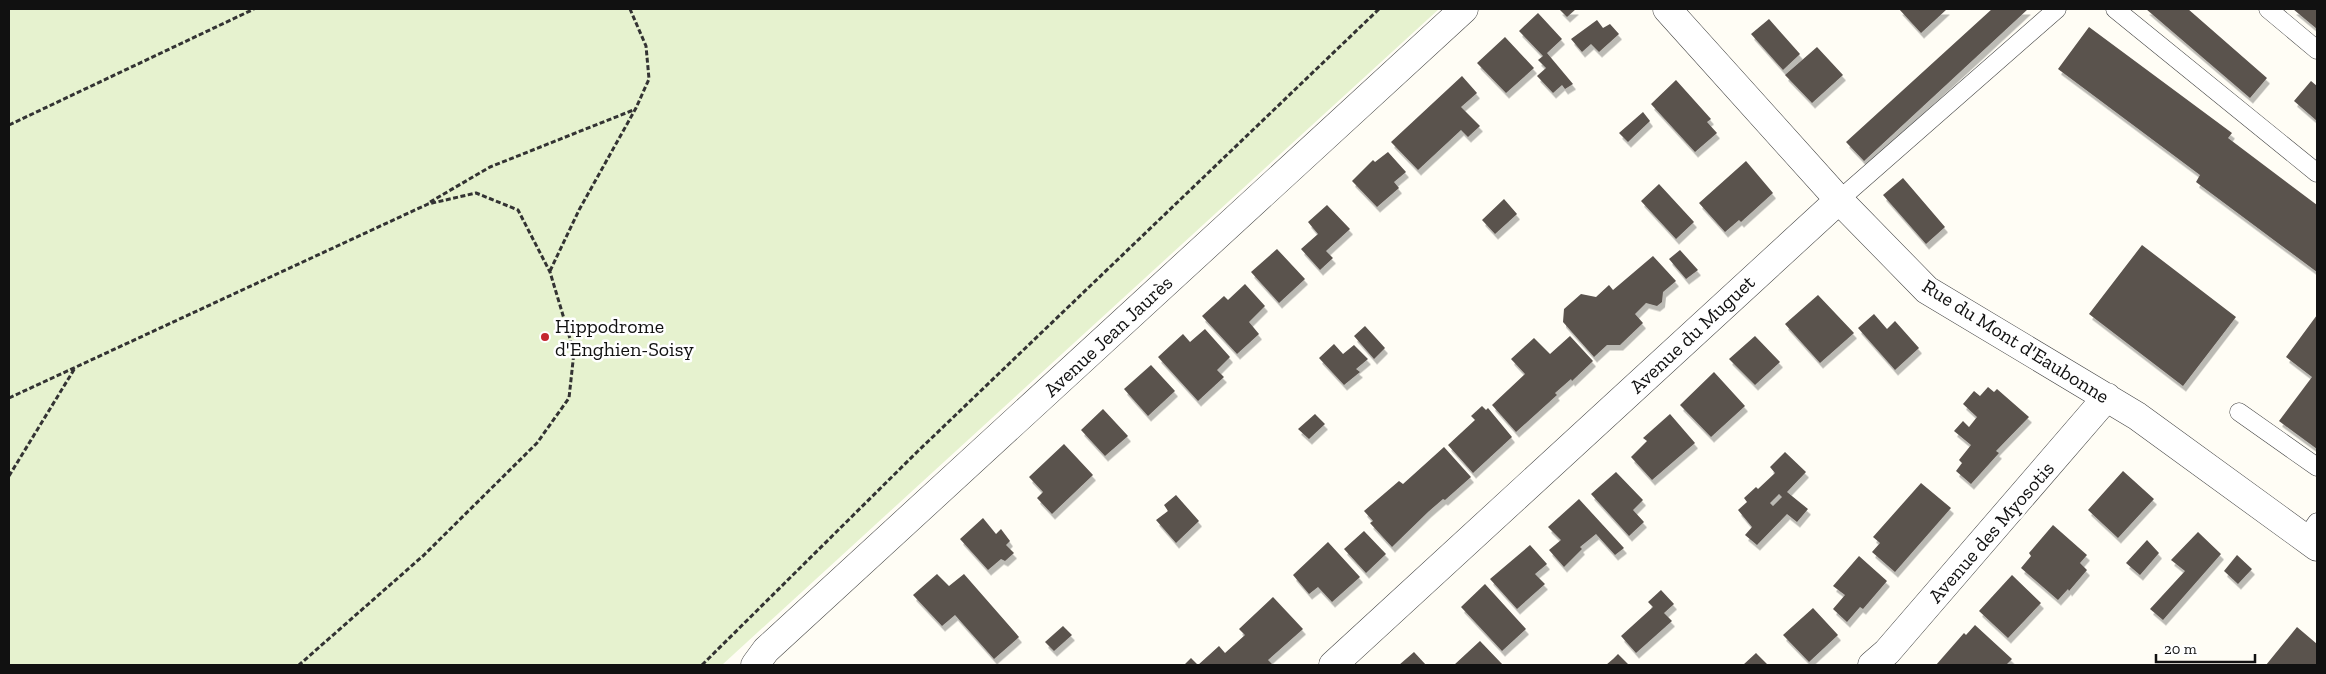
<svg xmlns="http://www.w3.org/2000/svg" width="2326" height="674" viewBox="0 0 2326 674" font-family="'Zilla Slab',serif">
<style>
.pitch{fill:#e6f2cf}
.building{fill:#5a524d;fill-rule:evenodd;filter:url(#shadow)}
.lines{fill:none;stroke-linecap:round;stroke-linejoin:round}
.service-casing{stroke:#444;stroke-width:19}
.minor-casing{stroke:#444;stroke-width:29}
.path{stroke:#333;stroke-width:3;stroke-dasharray:5 2.5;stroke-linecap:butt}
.service{stroke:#fff;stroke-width:18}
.minor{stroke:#fff;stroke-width:28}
.poi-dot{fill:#c4262e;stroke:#fff;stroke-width:2}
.labels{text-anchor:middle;stroke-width:5;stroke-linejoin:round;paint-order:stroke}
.poi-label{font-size:20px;fill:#111;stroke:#fff;text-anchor:start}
.street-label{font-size:20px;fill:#111;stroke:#fff}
</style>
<defs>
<filter id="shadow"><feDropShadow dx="3" dy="5.5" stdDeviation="0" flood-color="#0004"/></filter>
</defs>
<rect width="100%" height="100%" fill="#fffdf5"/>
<path class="pitch" d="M9 9H1439L722 665H9Z"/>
<path class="building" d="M1559 9H1576L1567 17Z
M1899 9H1947L1921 33Z
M1992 9H2028L1864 161 1846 142Z
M2146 9H2188L2267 78 2250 98Z
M2293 9H2317V29Z
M1538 13 1562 39 1547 53 1573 84 1565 89 1562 85 1553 93 1537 76 1546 68 1538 60 1543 56 1519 31Z
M1769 19 1800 54 1783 70 1751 34Z
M1597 20 1603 28 1610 24 1619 34 1599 52 1591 44 1582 52 1571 39Z
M2089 27 2232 133 2228 138 2317 205V272L2196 182 2200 175 2058 69Z
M1505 37 1534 68 1506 93 1477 63Z
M1817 47 1843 75 1812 103 1785 75Z
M1462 76 1477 93 1461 107 1480 126 1468 137 1461 130 1418 170 1391 142Z
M1676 80 1711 119 1707 122 1717 133 1695 152 1651 104Z
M2311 81 2317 86V121L2294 101Z
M1643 112 1650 121 1628 142 1619 133Z
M1388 152 1406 172 1394 182 1399 188 1377 207 1352 181 1373 160 1375 162Z
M1746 161 1773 193 1741 222 1739 220 1725 232 1699 203Z
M1903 178 1945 227 1926 244 1883 195Z
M1659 184 1694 222 1676 239 1641 201Z
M1504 199 1517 214 1495 234 1482 220Z
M1327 205 1350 229 1326 251 1333 258 1320 270 1301 249 1318 234 1308 222Z
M2142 245 2236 317 2183 386 2089 314Z
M1277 249 1305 279 1279 303 1251 272Z
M1680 250 1698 270 1686 279 1669 259Z
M1653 256 1676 281 1663 292 1662 302 1657 306 1646 303 1635 314 1643 323 1620 345H1607L1594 357 1563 322 1564 309 1581 294 1596 297 1609 285 1613 290Z
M1245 284 1265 306 1249 322 1259 334 1237 354 1202 316 1224 296 1228 300Z
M1818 295 1854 333 1820 363 1785 324Z
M1874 314 1887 329 1895 321 1919 348 1895 370 1858 328Z
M2317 315V449L2279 421 2312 377 2286 357Z
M1365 326 1385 348 1374 359 1354 336Z
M1205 329 1230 357 1217 370 1224 377 1198 401 1158 357 1183 334 1190 342Z
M1570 336 1593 361 1572 381 1571 379 1555 393 1557 395 1516 432 1492 405 1525 374 1511 359 1534 338 1550 354Z
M1755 336 1780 362 1755 385 1729 359Z
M1334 344 1343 354 1354 345 1368 359 1356 369 1360 372 1344 385 1319 358Z
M1151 365 1175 391 1148 416 1124 389Z
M1714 372 1745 406 1711 437 1680 405Z
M1988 387 1994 392 1997 389 2029 417 1996 451 1999 453 1971 484 1956 471 1962 463 1959 460 1971 445 1954 431 1963 421 1969 427 1977 417 1963 404 1974 391 1980 396Z
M1482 406 1486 410 1488 408 1512 437 1473 473 1448 445 1475 420 1471 416Z
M1103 409 1128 436 1105 456 1081 430Z
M1315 414 1325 424 1309 439 1298 429Z
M1670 414 1695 443 1652 480 1631 457 1647 441 1643 438Z
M1064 444 1093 475 1052 514 1037 498 1043 492 1029 477Z
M1444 447 1471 477 1445 500 1443 499 1428 512 1392 547 1370 523 1373 521 1364 511 1399 481 1403 484Z
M1785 452 1806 472 1787 492 1808 509 1797 522 1787 514 1757 545 1745 535 1752 527 1738 510 1747 502 1744 498 1756 487 1758 489 1775 473 1770 467ZM1779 494 1782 497 1773 506 1770 503Z
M2123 471 2154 499 2118 538 2088 510Z
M1616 472 1643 500 1633 510 1644 522 1629 536 1591 494Z
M1921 483 1951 508 1895 572 1872 552 1880 543 1873 537Z
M1176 495 1199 521 1176 543 1156 520 1168 511 1164 505Z
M1579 499 1624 548 1615 555 1596 534 1580 547 1582 549 1564 567 1549 550 1561 540 1548 527Z
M983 518 996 534 1001 529 1010 541 1006 545 1014 553 1005 561 1001 559 988 570 960 539Z
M2053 525 2087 555 2080 563 2087 570 2069 591 2068 589 2058 600 2021 568 2031 556 2029 553Z
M1364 531 1386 554 1366 573 1344 549Z
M2198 532 2221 554 2163 620 2150 609 2185 571 2171 560Z
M2147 540 2159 553 2140 575 2126 563Z
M1328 542 1360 577 1332 602 1318 587 1309 594 1293 575Z
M1530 545 1547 564 1535 574 1545 584 1517 609 1490 579Z
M2237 555 2252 569 2238 584 2224 571Z
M1859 556 1887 581 1863 609 1860 607 1847 622 1833 609 1845 595 1833 586Z
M937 574 949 586 964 574 1019 637 994 659 955 615 942 626 913 595Z
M2012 575 2041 603 2008 638 1979 611Z
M1485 584 1526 629 1502 651 1461 607Z
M1661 590 1674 604 1664 613 1672 621 1636 653 1621 636 1653 607 1648 602Z
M1273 597 1303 629 1268 660 1273 665H1184L1191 658 1198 665 1219 646 1225 653 1245 635 1239 629Z
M1813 608 1838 635 1809 662 1783 635Z
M1975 625 2012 659 2006 665H1936L1964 633 1966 635Z
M1063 626 1072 635 1054 651 1045 642Z
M2297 627 2317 644V665H2266Z
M1480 641 1503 665H1454Z
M1414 652 1426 665H1399Z
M1756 653 1768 665H1743Z
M1618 654 1629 665H1606L1613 659Z"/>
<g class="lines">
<defs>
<path id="service" d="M2115 9 2317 173
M2268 9 2317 50
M1839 200 2057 9
M2239 412 2317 467
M2306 538 2317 522"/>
<path id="minor" d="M1667 9 1839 200 1927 290 2137 416 2317 547
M755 665 766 650 1464 9
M1333 665 1839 200
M1872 665 1887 652 2107 397"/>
</defs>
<use href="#service" class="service-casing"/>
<use href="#minor" class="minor-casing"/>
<path class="path" d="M9 125 254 9
M430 202 490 167 636 109
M550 271 579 210 636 108 649 79 646 46 630 9
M9 398 428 204 476 193 518 210 550 272 574 352 569 398 537 443 424 555 299 665
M9 476 75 368
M702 665 917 452 1379 9"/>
<use href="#service" class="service"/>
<use href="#minor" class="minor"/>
</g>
<circle class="poi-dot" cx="545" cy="337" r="5"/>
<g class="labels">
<g class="poi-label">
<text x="555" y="333">Hippodrome<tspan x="555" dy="23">d'Enghien-Soisy</tspan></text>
</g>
<g class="street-label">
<text transform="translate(1692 334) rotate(-43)" y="7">Avenue du Muguet</text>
<text transform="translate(1108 336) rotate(-43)" y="7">Avenue Jean Jaurès</text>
<text transform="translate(2016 341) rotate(32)" y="7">Rue du Mont d'Eaubonne</text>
<text transform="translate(1991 532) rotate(-49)" y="7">Avenue des Myosotis</text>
</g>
</g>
<rect width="2326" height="674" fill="none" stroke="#111111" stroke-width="20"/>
<path d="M2156 654v8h99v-8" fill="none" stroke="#111111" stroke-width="2.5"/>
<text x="2164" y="654" font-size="15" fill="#111111" stroke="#ffffff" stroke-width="4" paint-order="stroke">20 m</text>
</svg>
